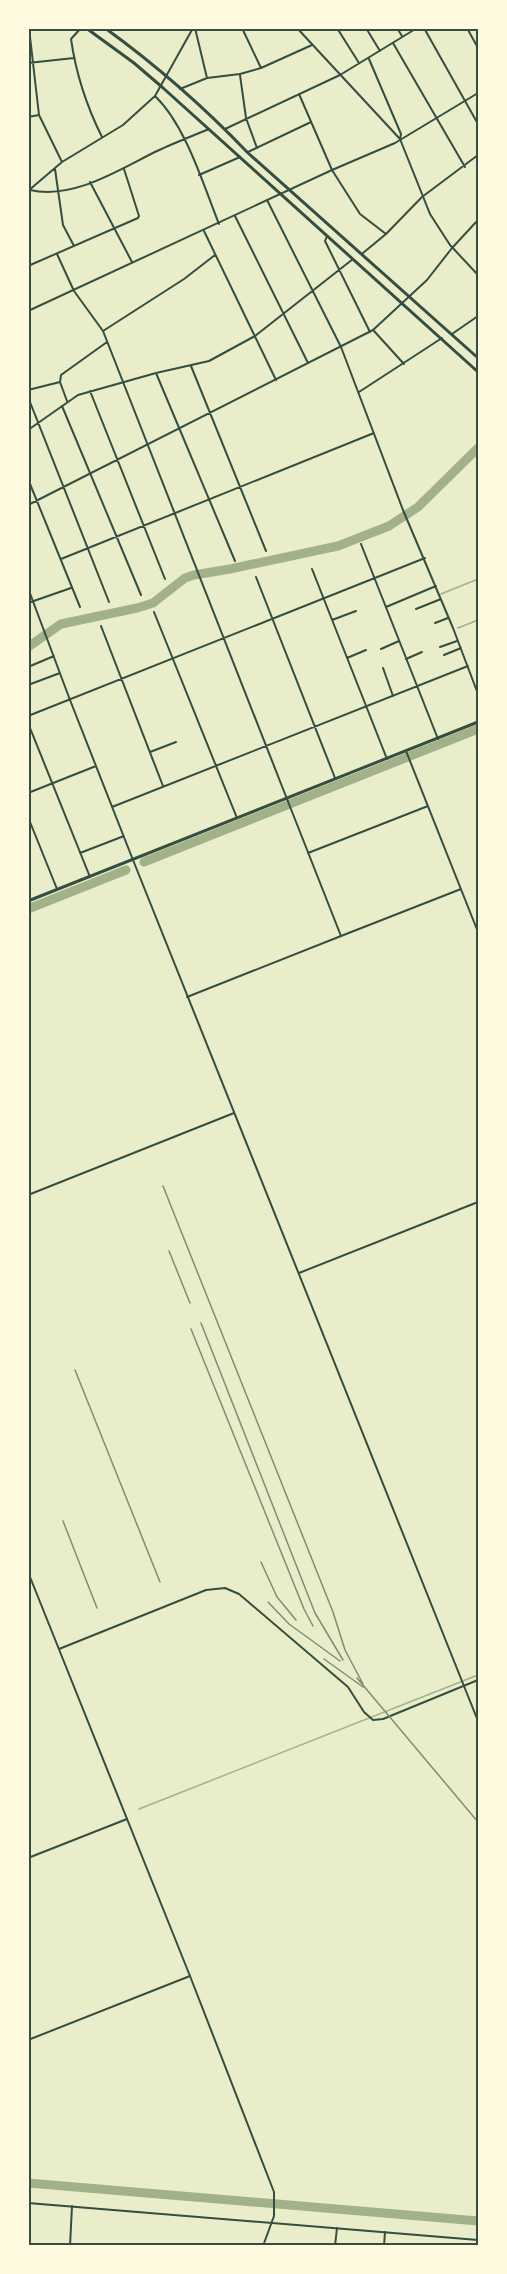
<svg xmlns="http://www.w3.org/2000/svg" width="507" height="2274" viewBox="0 0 507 2274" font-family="'Archivo Narrow',sans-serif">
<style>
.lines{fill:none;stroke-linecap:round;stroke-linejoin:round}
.stream{stroke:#a3b18a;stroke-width:1.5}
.river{stroke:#a3b18a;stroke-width:9}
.minor{stroke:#344e41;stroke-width:2}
.tertiary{stroke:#344e41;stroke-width:2}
.primary{stroke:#344e41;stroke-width:3}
.rail{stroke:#7c8e77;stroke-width:1.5}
.neatline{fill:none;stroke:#344e41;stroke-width:2}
</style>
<rect width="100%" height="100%" fill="#e9edc9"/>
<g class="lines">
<path class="stream" d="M441 594 478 579
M458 628 478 620
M139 1809 478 1675"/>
<path class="river" d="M28 647 61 624 137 608 153 603 185 578 194 575 230 569 338 546 389 526 418 507 478 448
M144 862 478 729
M28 909 126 870
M28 2183 478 2221"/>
<path class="minor" d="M29 28 39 115 62 162
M81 28 71 39C76 74 86 105 102 137
M195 28 207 78
M242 28 261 68
M337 28 359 63
M366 28 380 51
M397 28 402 36
M424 28 478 124
M467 28 478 48
M393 43 465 167
M369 59 401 134 400 139
M28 63 74 58
M240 75 246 118 257 148
M180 89 207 78 240 74 261 68 312 45
M299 94 332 170 360 214 386 234
M155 96C186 126 203 184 219 224
M28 117 39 115
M225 129 340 75 417 28
M248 152 311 122
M55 169 63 225 74 246
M199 175 240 157
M90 182 132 262
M30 190C74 200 120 169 157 151 174 143 192 136 209 129
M28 191 62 162 123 125 155 96 193 28
M267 200 341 347 403 510 453 628 478 694
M235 216 308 363
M204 231 276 380
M327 236 325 241 370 332
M363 253 386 234 422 197 478 155
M57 254 74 291 103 331 287 799
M28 266 138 218 139 216 124 169
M103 331 184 279 215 255
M374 331 404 364
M452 334 478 316
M191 366 266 551
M156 373 235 561
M28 390 60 382
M90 391 165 579
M359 392 442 338
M28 397 109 602
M67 401 60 382 61 375 107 342
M62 406 141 595
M28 430 78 395 156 373 209 361 255 336 353 259
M28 479 80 607
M28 505 373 330 427 280 452 248 478 220
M361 544 438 739
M61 559 374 433
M312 569 387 759
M256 577 335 778
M28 588 70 700 133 860
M28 603 71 588
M386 607 436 586
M416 609 441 599
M154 612 237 818
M332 620 356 611
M435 623 448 618
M101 626 163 786
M440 647 457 641
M381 649 399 641
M444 655 461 648
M347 658 366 650
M406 659 422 652
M28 667 54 656
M383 668 393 696
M28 685 60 673
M28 716 425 558
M28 723 90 877
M150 752 176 742
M28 793 96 766
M112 807 468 666
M28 817 57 889
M80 853 124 836
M28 1858 127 1819
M28 2040 190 1976
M70 2246 72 2206
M335 2246 337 2228
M384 2246 385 2232"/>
<path class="tertiary" d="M297 28 400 139 430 214 450 245 478 275
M28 311 332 170 395 143 478 93
M406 751 478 932
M308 853 428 806
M133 860 478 1721
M341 936 461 889
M187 997 341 936 287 799
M28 1195 234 1113
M299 1273 478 1202
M28 1572 190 1976 274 2192V2216L263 2246
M59 1649 206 1590 225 1588 239 1594 348 1687 364 1712 373 1720 383 1719 478 1680
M28 2203 478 2240"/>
<path class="primary" d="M86 28 134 63 162 87 478 372
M105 28C156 65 205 108 248 153L478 358
M28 901 478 722"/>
<path class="rail" d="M163 1186 333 1612 345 1650 363 1684
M169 1251 190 1303
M201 1323 315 1613 343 1660
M191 1329 304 1609 313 1626
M75 1370 160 1582
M63 1521 97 1608
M261 1562 277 1597 296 1620
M268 1602 289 1624 340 1661
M324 1659 363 1687
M357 1678 478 1822"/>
</g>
<rect width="507" height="2274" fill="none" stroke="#fefae0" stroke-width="60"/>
<rect x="30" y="30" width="447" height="2214" class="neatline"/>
</svg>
